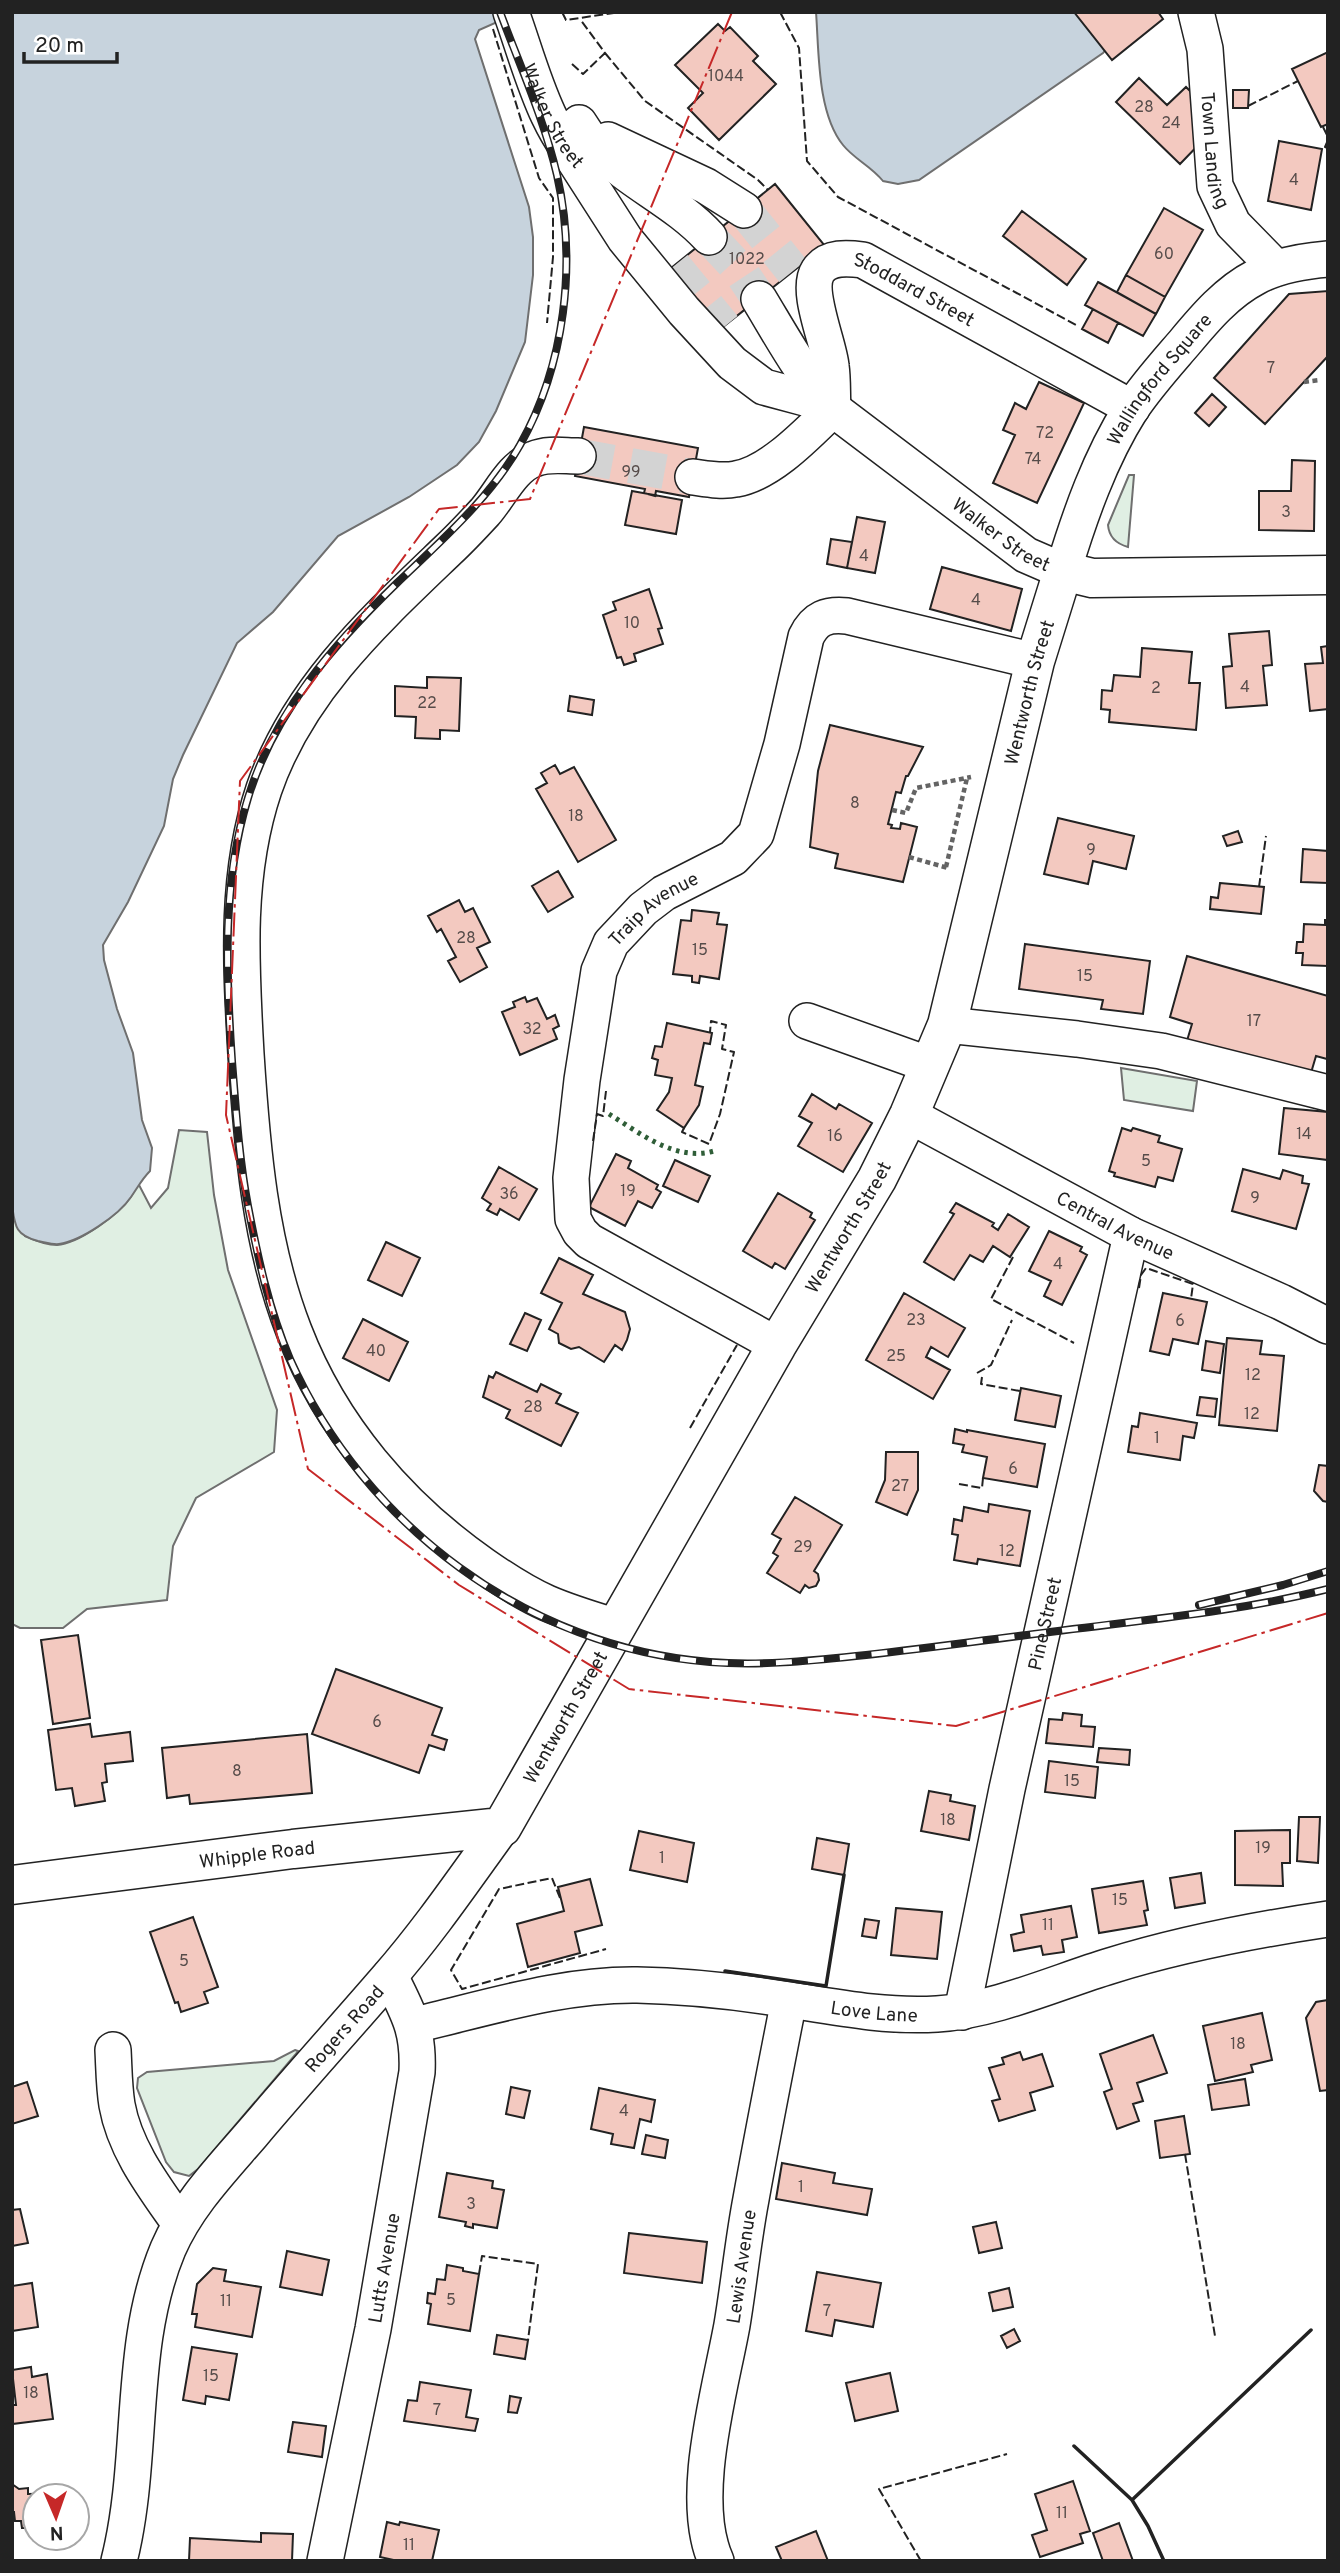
<svg xmlns="http://www.w3.org/2000/svg" width="1340" height="2573" viewBox="0 0 1340 2573" font-family="Overpass,sans-serif">
<style>
.green{fill:#e0efe3;stroke:#6f6f6f;stroke-width:2}
.water{fill:#c7d3dd;stroke:#6f6f6f;stroke-width:2}
.building{fill:#f3c9c0;stroke:#222;stroke-width:2}
.lines{fill:none;stroke-linecap:round;stroke-linejoin:round}
.minor-tunnel{stroke:#d3d3d3;stroke-width:35;stroke-dasharray:35 18;stroke-linecap:butt}
.minor-casing{stroke:#222;stroke-width:38}
.major-casing{stroke:#222;stroke-width:41}
.path{stroke:#646464;stroke-width:4.5;stroke-dasharray:5 3.5;stroke-linecap:butt}
.minor{stroke:#fff;stroke-width:35}
.major{stroke:#fff;stroke-width:38}
.rail-casing{stroke:#222;stroke-width:8}
.rail{stroke:#fff;stroke-width:5;stroke-dasharray:16;stroke-linecap:butt}
.hedge{stroke:#2f5e38;stroke-width:5;stroke-dasharray:3.5 5;stroke-linecap:butt}
.fence{stroke:#222;stroke-width:2;stroke-dasharray:9 3.5;stroke-linecap:butt}
.wall{stroke:#222;stroke-width:3.5}
.power{stroke:#c62828;stroke-width:2;stroke-dasharray:24 5 3.5 5;stroke-linecap:butt}
.labels{text-anchor:middle;stroke-width:5;stroke-linejoin:round;paint-order:stroke}
.number-label{font-size:16px;fill:#564c4a}
.street-label{font-size:19px;fill:#222;stroke:#fff}
</style>
<rect width="100%" height="100%" fill="#fff"/>
<path class="green" d="M1129 475H1134L1128 547C1117 544 1109 537 1108 525Z
M1121 1068 1197 1081 1193 1111 1124 1100Z
M12 1091V1205L25 1236C34 1240 47 1245 57 1245 78 1244 118 1215 130 1198 133 1194 135 1188 138 1183L151 1208 168 1188 179 1130 207 1132 214 1195 228 1270 277 1410 274 1452 196 1498 173 1546 167 1600 87 1609 63 1628H20L12 1624Z
M295 2050 298 2051 295 2055 198 2169 189 2176 174 2172 166 2162 137 2088 138 2078 147 2072 274 2061Z"/>
<path class="water" d="M12 12H520L479 30 475 39 529 207 533 237V275L525 342 496 411 479 442 457 465 409 497 338 536 273 612 237 643 183 755 173 779 164 826 128 902 103 945 104 960 117 1009 133 1053 142 1120 152 1148 150 1171C142 1179 138 1187 131 1197 119 1215 81 1241 59 1244 53 1245 44 1242 38 1241 15 1235 15 1226 12 1205Z
M816 12H1135L1103 53 919 180 898 184 883 181C871 166 854 159 843 145 817 113 819 51 816 12Z"/>
<path class="building" d="M1074 12H1158L1163 19 1112 60Z
M718 24 725 31 730 27 758 56 753 61 776 84 719 140 688 108 703 93 675 65Z
M1328 52V124L1321 127 1292 69Z
M1139 78 1167 105 1186 87 1206 107 1207 136 1180 164 1116 102Z
M1233 90H1249L1248 108H1233Z
M1279 141 1322 149 1311 210 1268 201Z
M775 184 825 246 714 334 665 273Z
M1164 208 1203 230 1165 297 1126 275Z
M1022 211 1086 259 1067 285 1003 236Z
M1126 275 1165 297 1156 314 1117 292Z
M1098 282 1156 314 1143 336 1085 305Z
M1328 291V356L1265 424 1214 378 1289 294Z
M1093 309 1118 323 1108 343 1082 329Z
M1039 382 1084 403 1037 503 993 483 1015 435 1003 430 1015 403 1026 409Z
M1212 394 1226 407 1209 426 1195 413Z
M584 427 698 448 689 497 656 491 655 496 644 493 645 489 575 476Z
M1292 460 1315 461 1314 531 1259 530V491H1291Z
M632 491 682 500 676 534 625 525Z
M857 517 885 522 875 573 847 568Z
M831 539 852 542 847 568 827 564Z
M942 567 1022 589 1011 631 930 609Z
M649 589 662 628 658 629 663 644 634 654 636 661 624 665 621 657 617 658 603 615 616 610 613 602Z
M1269 631 1272 665 1263 666 1267 705 1226 708 1223 667 1232 666 1229 634Z
M1328 646V709L1310 711 1305 664 1323 663 1321 647Z
M1142 648 1192 652 1189 683H1200L1196 730 1109 722 1110 710 1101 709 1102 690 1112 691 1114 675 1140 677Z
M427 677 461 678 459 731 440 730V739L415 738 416 717 395 716V686L427 688Z
M570 696 594 700 592 715 568 711Z
M830 725 923 747 908 776H906L901 793 896 792 888 824 892 825 891 828 900 829 901 823 917 827 903 882 835 868 838 854 810 847 818 771Z
M555 765 560 774 574 767 616 840 578 862 536 789 547 783 541 773Z
M1058 818 1134 836 1126 869 1093 861 1088 884 1044 874Z
M1238 831 1242 842 1227 846 1223 836Z
M1303 849 1328 851V883L1301 882Z
M558 871 573 897 548 912 532 886Z
M1220 883 1264 887 1261 914 1210 909 1211 897 1218 898Z
M459 900 465 912 473 908 490 942 477 948 487 967 460 982 448 961 456 957 441 929 437 932 428 916Z
M692 910 719 913 717 924 727 925 719 979 700 976 699 983 692 982V976L673 974 681 920 691 921Z
M1325 920H1328V966L1302 965 1303 953H1296L1297 942H1303L1304 924 1325 925Z
M1025 944 1150 961 1143 1014 1101 1009 1103 1000 1019 989Z
M1187 956 1328 996V1056L1327 1059 1316 1056 1308 1083 1186 1044 1192 1024 1170 1017Z
M525 997 527 1002 537 998 547 1019 555 1015 559 1026 553 1029 557 1039 520 1055 502 1012 515 1007 513 1002Z
M667 1023 712 1033 710 1044 704 1043 695 1085 703 1087 699 1105 684 1128 657 1110 669 1092 672 1078 655 1075 658 1060 652 1058 655 1046 662 1047Z
M812 1094 836 1109 839 1104 872 1123 843 1172 798 1146 812 1123 799 1116Z
M1284 1108 1328 1112V1160L1279 1154Z
M1122 1128 1131 1131 1133 1128 1160 1136 1158 1142 1182 1149 1173 1181 1158 1177 1155 1187 1114 1176 1115 1173 1109 1171Z
M616 1154 631 1161 628 1168 658 1185 656 1189 661 1192 652 1208 638 1201 625 1226 589 1207Z
M675 1160 710 1176 698 1202 663 1186Z
M499 1167 537 1189 519 1220 500 1209 497 1215 487 1210 491 1204 482 1198Z
M1243 1169 1280 1179 1283 1170 1303 1176 1302 1183 1309 1184 1296 1229 1232 1211Z
M778 1193 812 1213 810 1217 815 1220 785 1269 775 1263 772 1268 743 1251Z
M956 1203 994 1223 992 1226 998 1230 1008 1214 1029 1227 1010 1257 993 1246 983 1262 970 1255 954 1280 924 1262 954 1214 950 1212Z
M1049 1231 1082 1247 1080 1251 1087 1255 1062 1305 1044 1296 1051 1281 1029 1271Z
M386 1242 420 1258 402 1296 368 1280Z
M559 1258 593 1275 583 1294 625 1312 630 1329 627 1340 622 1350 615 1345 604 1362 579 1347 571 1349 559 1343 558 1334 549 1329 562 1303 541 1293Z
M904 1293 965 1328 948 1357 931 1347 926 1357 950 1370 933 1399 866 1360Z
M1163 1293 1207 1302 1198 1344 1173 1339 1169 1355 1150 1351Z
M525 1313 541 1320 527 1351 510 1344Z
M363 1319 408 1342 389 1381 343 1358Z
M1227 1338 1262 1341 1260 1354 1284 1356 1277 1431 1219 1425Z
M1206 1341 1224 1344 1220 1373 1202 1370Z
M496 1372 537 1392 541 1384 561 1394 556 1403 578 1413 561 1446 506 1418 510 1410 483 1397 489 1376 493 1378Z
M1021 1388 1061 1396 1055 1427 1015 1420Z
M1200 1397 1217 1399 1215 1417 1197 1415Z
M1140 1413 1197 1423 1194 1438 1183 1436 1180 1460 1128 1452 1132 1426 1138 1427Z
M955 1429 967 1432V1430L1045 1444 1037 1487 983 1478 987 1457 962 1452 964 1445 953 1443Z
M886 1452H918V1490L907 1515 876 1502 885 1480Z
M1319 1465 1328 1466V1502L1323 1501 1314 1491Z
M795 1497 842 1525 814 1571 818 1574 819 1580 816 1586 809 1588 805 1585 800 1593 767 1573 778 1556 773 1553 781 1539 772 1534Z
M989 1504 1030 1511 1020 1566 978 1559 977 1564 954 1560 958 1535 952 1534 954 1519 962 1521 964 1507 988 1512Z
M78 1635 90 1718 53 1724 41 1640Z
M336 1669 442 1708 432 1735 447 1740 444 1750 429 1745 419 1773 312 1734Z
M1063 1713 1082 1715 1081 1726 1095 1727 1093 1747 1046 1743 1049 1719 1062 1720Z
M90 1724 92 1737 130 1732 133 1761 105 1764 107 1782 102 1783 105 1801 75 1806 72 1788 56 1790 48 1730Z
M307 1734 312 1793 190 1804 189 1795 167 1798 162 1748Z
M1099 1748 1130 1750 1129 1765 1097 1762Z
M1049 1761 1098 1767 1095 1798 1045 1792Z
M929 1791 951 1795 950 1801 975 1806 969 1840 921 1831Z
M1299 1817H1320L1318 1863 1297 1861Z
M1290 1830V1863H1282L1283 1886 1235 1885V1831Z
M639 1831 694 1843 687 1882 630 1870Z
M817 1838 849 1844 844 1875 812 1869Z
M1201 1873 1205 1903 1175 1908 1170 1878Z
M590 1879 602 1925 575 1932 580 1953 528 1967 517 1924 564 1911 558 1887Z
M1143 1881 1148 1910 1144 1911 1147 1925 1099 1933 1092 1889Z
M1071 1906 1077 1937 1062 1940 1064 1952 1043 1955 1041 1946 1014 1951 1011 1935 1024 1932 1021 1915Z
M896 1908 942 1912 937 1959 891 1955Z
M193 1917 218 1987 204 1992 208 2003 181 2012 178 2002 175 2003 150 1932Z
M865 1919 879 1921 876 1938 862 1936Z
M1328 2000V2090L1320 2091 1306 2018 1316 2002Z
M1262 2013 1272 2060 1251 2065 1253 2072 1215 2081 1203 2026Z
M1153 2035 1167 2073 1137 2083 1143 2101 1133 2104 1139 2121 1117 2129 1104 2092 1112 2089 1100 2054Z
M1020 2052 1023 2060 1042 2054 1053 2086 1030 2093 1035 2110 999 2121 992 2101 1000 2099 989 2068 1004 2064 1002 2058Z
M1245 2079 1249 2105 1212 2110 1208 2085Z
M27 2082 38 2116 12 2124V2087Z
M511 2087 530 2091 524 2118 506 2114Z
M599 2088 655 2100 651 2122 640 2119 634 2148 611 2144 613 2134 591 2129Z
M1184 2116 1190 2154 1160 2158 1155 2121Z
M646 2135 668 2140 665 2158 642 2154Z
M782 2163 835 2173 833 2183 872 2189 867 2215 776 2199Z
M447 2173 493 2181 492 2188 504 2190 497 2228 473 2224V2228L465 2226 466 2222 439 2217Z
M20 2209 28 2243 12 2246V2210Z
M996 2222 1002 2248 979 2253 973 2227Z
M629 2233 707 2242 702 2283 624 2273Z
M287 2251 329 2260 322 2295 280 2287Z
M447 2265 463 2268V2271L479 2274 470 2331 428 2324 431 2304 427 2303 428 2293 435 2294 437 2279 445 2280Z
M213 2268 226 2270 224 2281 261 2287 252 2337 195 2327 197 2314H192L197 2284Z
M817 2272 881 2283 873 2327 835 2320 832 2336 806 2331Z
M32 2283 38 2327 12 2331V2286Z
M1009 2288 1013 2307 993 2311 989 2293Z
M1014 2329 1020 2341 1007 2348 1001 2336Z
M497 2335 528 2340 525 2359 494 2354Z
M192 2347 237 2354 229 2400 206 2396 205 2404 183 2400Z
M31 2367 32 2377 47 2374 53 2419 12 2424V2405H16L12 2370Z
M890 2373 898 2411 855 2421 846 2383Z
M420 2382 471 2390 466 2417 478 2419 475 2431 404 2421 408 2400 417 2401Z
M510 2396 521 2398 517 2413 508 2412Z
M293 2422 326 2426 322 2457 288 2452Z
M1073 2481 1090 2531 1080 2534 1083 2543 1040 2557 1032 2535 1047 2530 1035 2494Z
M12 2484 19 2489 28 2488V2494L65 2493 66 2496H35V2528H22L21 2521H15L14 2512H12Z
M387 2522 399 2525 400 2522 439 2530 432 2561H398L380 2557Z
M1119 2523 1133 2561H1103L1093 2533Z
M816 2531 828 2561H782L776 2547Z
M261 2533 293 2534 292 2561H189L190 2538 261 2542Z"/>
<g class="lines">
<path class="minor-tunnel" d="M744 210 793 271
M709 237 739 269 759 299
M674 266 724 327
M578 456 693 477"/>
<defs>
<g id="minor">
<path id="s1" d="M511 12C531 67 545 133 590 174"/>
<path id="s2" d="M1196 12 1205 49 1215 186 1233 224 1276 268"/>
<path d="M579 123C585 132 590 141 598 149 631 183 677 202 709 237"/>
<path d="M608 140 706 186 744 210"/>
<path d="M573 158 625 239 684 311 732 363 764 387 805 398"/>
<path id="s3" d="M759 299C782 337 803 376 833 409L1026 555 1063 571C1080 515 1100 458 1131 409 1147 385 1167 363 1185 342 1205 318 1227 292 1256 277 1278 265 1303 261 1328 259"/>
<path id="s4" d="M833 409C832 395 833 380 831 366 829 343 805 291 818 271 828 256 848 258 863 260L1132 408"/>
<path d="M578 456C564 456 548 453 534 459 512 467 500 495 485 512 473 525 461 538 448 550 375 620 298 690 264 789 235 875 241 965 246 1054 252 1147 260 1244 294 1331 331 1427 400 1507 483 1565 503 1579 524 1593 547 1603 570 1613 594 1620 617 1627"/>
<path d="M693 477C707 479 722 482 736 479 771 473 808 433 833 409"/>
<path d="M807 1021 930 1065"/>
<path d="M947 1025 1077 1039 1161 1051 1328 1093"/>
<path id="s5" d="M909 1115 1131 1235 1281 1302 1328 1326"/>
<path id="s6" d="M777 1345 589 1241 580 1232 573 1219 571 1178 582 1080 599 971 611 943 643 909 664 893 733 858 756 834 782 744 806 637C815 618 827 614 847 616L1035 661"/>
<path id="s7" d="M962 2012 1007 1789 1131 1235"/>
<path id="s8" d="M414 2025C488 2008 561 1984 637 1985 688 1986 741 1992 790 2000 840 2008 887 2017 937 2014 993 2011 1057 1982 1110 1966 1181 1944 1254 1930 1328 1919"/>
<path d="M113 2050C114 2068 114 2087 117 2105 125 2150 155 2188 180 2224"/>
<path id="s9" d="M119 2561C145 2458 127 2347 168 2249 187 2205 221 2170 252 2134 296 2082 342 2031 387 1979 429 1931 465 1878 502 1827"/>
<path id="s10" d="M325 2561 373 2329 417 2072C419 2029 408 2013 390 1976"/>
<path id="s11" d="M716 2561C688 2499 720 2391 732 2325 739 2283 743 2241 751 2199 763 2132 776 2066 789 2000"/>
</g>
<g id="major">
<path id="s12" d="M12 1885 293 1849 502 1827 777 1345 877 1179 909 1115 947 1025 1035 661 1063 571 1092 578 1328 575"/>
</g>
</defs>
<use href="#minor" class="minor-casing"/>
<use href="#major" class="major-casing"/>
<path class="path" d="M1304 382 1320 380
M892 810 906 813 916 788 971 777
M909 857 948 868
M946 867 967 778"/>
<use href="#minor" class="minor"/>
<use href="#major" class="major"/>
<defs>
<path id="rail" d="M500 12C520 66 544 119 557 175 577 263 565 365 520 445 490 498 441 541 397 583 334 644 274 712 248 798 222 883 226 973 232 1061 236 1110 239 1158 248 1206 258 1258 269 1310 290 1359 364 1525 528 1648 710 1662 759 1666 808 1661 856 1656 913 1650 970 1642 1027 1635 1128 1621 1229 1614 1328 1589
M1199 1605 1283 1585 1328 1571"/>
</defs>
<use href="#rail" class="rail-casing"/>
<use href="#rail" class="rail"/>
<path class="hedge" d="M609 1114C640 1133 675 1162 714 1151"/>
<path class="fence" d="M562 12 566 20 620 12
M780 12 799 48 807 161 838 197 1078 326
M493 29 539 178 553 198V257L547 323
M605 53 645 101 758 180 768 190
M572 64 583 74 605 53 580 19
M1248 106 1298 81
M1323 127 1328 137
M1328 140 1325 147 1328 148
M1259 887 1266 836
M684 1128 682 1132 709 1144 720 1114 734 1052 722 1049 726 1025 711 1021 710 1032
M593 1141 597 1114 603 1116 606 1091
M1013 1257 991 1299 1074 1343
M1139 1288 1141 1275 1146 1268 1193 1284 1191 1299
M977 1373 991 1365 1012 1320
M982 1377 981 1384 1020 1391
M690 1428 737 1345
M959 1484 982 1488 983 1478
M560 1898 552 1878 499 1889 451 1970 462 1989 606 1949
M1185 2154 1215 2336
M479 2274 482 2256 538 2264 528 2340
M921 2561 879 2489 1007 2454"/>
<path class="wall" d="M725 1971 826 1986 844 1875
M1074 2446 1132 2500 1148 2526 1164 2561
M1132 2500 1311 2330"/>
<path class="power" d="M732 12 530 499 439 509 240 781 226 1115 308 1469 459 1585 629 1689 956 1726 1328 1613"/>
</g>
<g class="labels">
<g class="number-label">
<text x="726" y="81">1044</text>
<text x="1144" y="112">28</text>
<text x="1171" y="128">24</text>
<text x="1294" y="185">4</text>
<text x="1164" y="259">60</text>
<text x="747" y="264">1022</text>
<text x="1271" y="373">7</text>
<text x="1045" y="438">72</text>
<text x="1033" y="464">74</text>
<text x="631" y="477">99</text>
<text x="1286" y="517">3</text>
<text x="864" y="561">4</text>
<text x="976" y="605">4</text>
<text x="632" y="628">10</text>
<text x="1245" y="692">4</text>
<text x="1156" y="693">2</text>
<text x="427" y="708">22</text>
<text x="855" y="808">8</text>
<text x="576" y="821">18</text>
<text x="1091" y="855">9</text>
<text x="466" y="943">28</text>
<text x="700" y="955">15</text>
<text x="1085" y="981">15</text>
<text x="1254" y="1026">17</text>
<text x="532" y="1034">32</text>
<text x="1304" y="1139">14</text>
<text x="835" y="1141">16</text>
<text x="1146" y="1166">5</text>
<text x="628" y="1196">19</text>
<text x="509" y="1199">36</text>
<text x="1255" y="1203">9</text>
<text x="1058" y="1269">4</text>
<text x="916" y="1325">23</text>
<text x="1180" y="1326">6</text>
<text x="376" y="1356">40</text>
<text x="896" y="1361">25</text>
<text x="1253" y="1380">12</text>
<text x="533" y="1412">28</text>
<text x="1252" y="1419">12</text>
<text x="1157" y="1443">1</text>
<text x="1013" y="1474">6</text>
<text x="900" y="1491">27</text>
<text x="803" y="1552">29</text>
<text x="1007" y="1556">12</text>
<text x="377" y="1727">6</text>
<text x="237" y="1776">8</text>
<text x="1072" y="1786">15</text>
<text x="948" y="1825">18</text>
<text x="1263" y="1853">19</text>
<text x="662" y="1863">1</text>
<text x="1120" y="1905">15</text>
<text x="1048" y="1930">11</text>
<text x="184" y="1966">5</text>
<text x="1238" y="2049">18</text>
<text x="624" y="2116">4</text>
<text x="801" y="2192">1</text>
<text x="471" y="2209">3</text>
<text x="451" y="2305">5</text>
<text x="226" y="2306">11</text>
<text x="827" y="2316">7</text>
<text x="211" y="2381">15</text>
<text x="31" y="2398">18</text>
<text x="437" y="2415">7</text>
<text x="1062" y="2518">11</text>
<text x="409" y="2550">11</text>
</g>
<g class="street-label">
<text dy="7" stroke="none"><textPath href="#s1" startOffset="112">Walker Street</textPath></text>
<text dy="7" stroke="none"><textPath href="#s2" startOffset="140">Town Landing</textPath></text>
<text dy="7" stroke="none"><textPath href="#s4" startOffset="248">Stoddard Street</textPath></text>
<text dy="7" stroke="none"><textPath href="#s3" startOffset="632">Wallingford Square</textPath></text>
<text dy="7" stroke="none"><textPath href="#s3" startOffset="343">Walker Street</textPath></text>
<text dy="7" stroke="none"><textPath href="#s12" startOffset="1754">Wentworth Street</textPath></text>
<text dy="7" stroke="none"><textPath href="#s6" startOffset="578">Traip Avenue</textPath></text>
<text dy="7" stroke="none"><textPath href="#s5" startOffset="234">Central Avenue</textPath></text>
<text dy="7" stroke="none"><textPath href="#s12" startOffset="1186">Wentworth Street</textPath></text>
<text dy="7" stroke="none"><textPath href="#s7" startOffset="397">Pine Street</textPath></text>
<text dy="7" stroke="none"><textPath href="#s12" startOffset="620">Wentworth Street</textPath></text>
<text dy="7" stroke="none"><textPath href="#s12" startOffset="247">Whipple Road</textPath></text>
<text dy="7" stroke="none"><textPath href="#s8" startOffset="466">Love Lane</textPath></text>
<text dy="7" stroke="none"><textPath href="#s9" startOffset="600">Rogers Road</textPath></text>
<text dy="7" stroke="none"><textPath href="#s11" startOffset="299">Lewis Avenue</textPath></text>
<text dy="7" stroke="none"><textPath href="#s10" startOffset="299">Lutts Avenue</textPath></text>
</g>
</g>
<rect width="1340" height="2573" fill="none" stroke="#222222" stroke-width="28"/>
<g transform="translate(56 2517) rotate(178)"><circle r="33" fill="#ffffff" stroke="#a7a7a7" stroke-width="2"/>
<path d="M0-5L12 26L0 18L-12 26Z" fill="#c62828"/>
<text y="-10" font-size="19" font-weight="bold" text-anchor="middle" fill="#222222">N</text>
</g>
<path d="M24 52v10h93v-10" fill="none" stroke="#222222" stroke-width="3.5"/>
<text x="35" y="52" font-size="21" fill="#222222" stroke="#ffffff" stroke-width="5" paint-order="stroke">20 m</text>
</svg>
